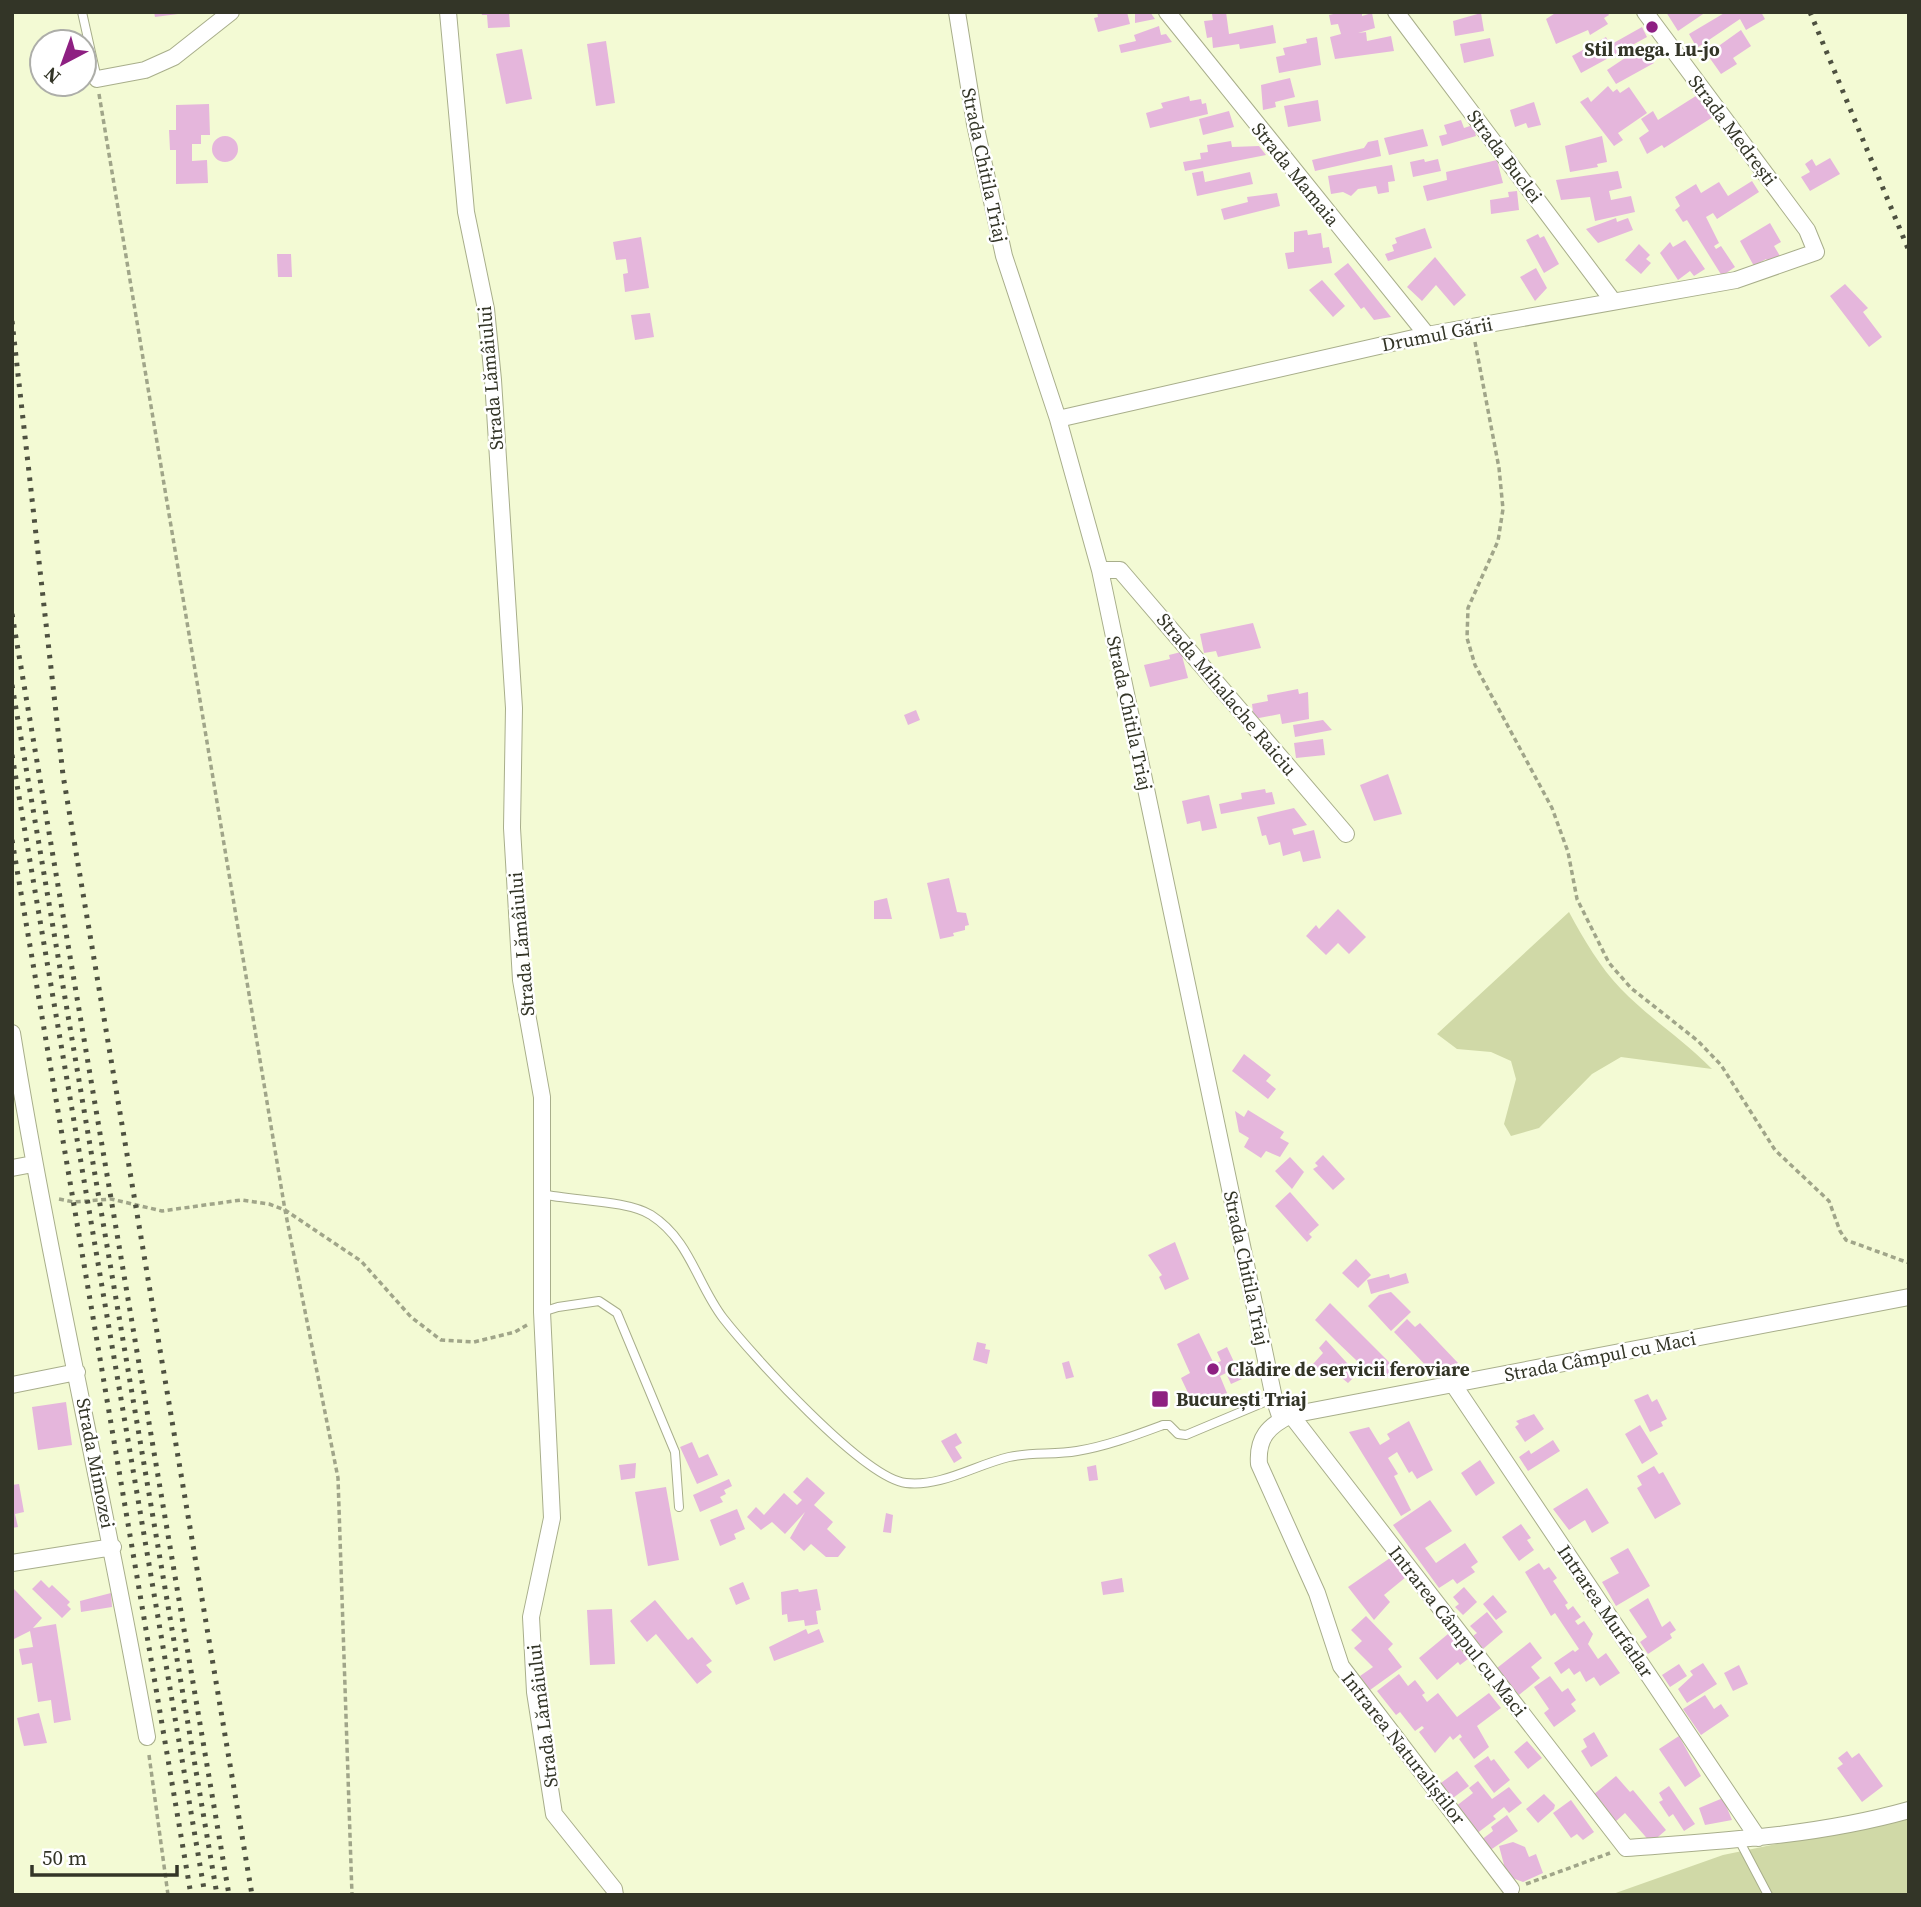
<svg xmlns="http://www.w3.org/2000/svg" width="1921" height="1907" viewBox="0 0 1921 1907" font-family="'Source Serif 4',serif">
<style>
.green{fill:#d0d9a7}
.building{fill:#e5b6dc}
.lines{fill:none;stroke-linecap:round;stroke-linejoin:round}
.lane-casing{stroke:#a8ae8b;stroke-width:10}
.street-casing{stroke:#a8ae8b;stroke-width:18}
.path{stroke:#a0a589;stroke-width:3.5;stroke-dasharray:5 3.5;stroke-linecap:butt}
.lane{stroke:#fff;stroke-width:8}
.street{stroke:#fff;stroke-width:16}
.rail{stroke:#4e5140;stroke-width:5;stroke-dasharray:3.5 7;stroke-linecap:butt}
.poi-dot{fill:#8e2082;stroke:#fff;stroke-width:2.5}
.labels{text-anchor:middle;stroke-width:5;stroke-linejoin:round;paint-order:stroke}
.poi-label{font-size:19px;font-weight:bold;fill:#333527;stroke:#fff;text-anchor:start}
.street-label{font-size:19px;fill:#333527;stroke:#fff}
</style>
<rect width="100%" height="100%" fill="#f3fad4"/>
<path class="green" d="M1569 912C1584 940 1600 967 1621 989 1650 1019 1683 1039 1712 1069L1621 1057 1592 1074 1539 1128 1511 1136 1504 1124 1516 1079 1511 1061 1491 1052 1457 1049 1437 1034Z
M1909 1817V1895H1610L1723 1855Z"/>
<path class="building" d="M154 12H178V14L155 17Z
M481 12H509L510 27 488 28 487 15H482Z
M1097 12H1127L1130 24 1098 32 1094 18 1098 17Z
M1135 12H1150L1155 19 1135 23Z
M1226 12 1229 34 1273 25 1276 43 1240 49 1239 44 1213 48 1212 37 1207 38 1204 21 1213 20 1212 14Z
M1342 12H1362V16L1372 13 1375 28 1358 33 1366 32 1367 41 1391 36 1394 51 1335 59 1330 37 1341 34 1338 24 1331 25 1329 15Z
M1557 12H1607L1609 15 1604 18 1608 24 1590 35 1588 30 1556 44 1546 19Z
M1666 12H1706L1678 31Z
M1726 12H1761L1765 19 1746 30 1740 19 1697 48 1689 34Z
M1481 13 1484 31 1455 36 1453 21Z
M1159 26 1161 35 1166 34 1172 42 1121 53 1119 45 1136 41 1134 35Z
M1642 27 1647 37 1581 73 1572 56 1606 37 1610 45Z
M1741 30 1751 46 1733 58 1737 64 1721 74 1709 57 1715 53 1713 50Z
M1317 37 1321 65 1279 73 1276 57 1285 55 1283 48 1307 43 1306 39Z
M1490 38 1494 56 1464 63 1460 44Z
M606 41 615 103 596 106 587 44Z
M1643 46 1654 63 1616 84 1607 70Z
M522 49 532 99 506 104 496 54Z
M1290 78 1295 97 1275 102 1276 107 1263 110 1261 85Z
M1608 86 1613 92 1617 89 1620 93 1629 87 1647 113 1618 133 1623 140 1614 146 1580 102 1588 97 1591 102Z
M1699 94 1713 117 1664 148 1662 145 1647 154 1639 138 1649 131 1641 119 1653 111 1658 120Z
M1189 96 1190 101 1201 99 1202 104 1206 103 1208 114 1150 128 1146 113 1163 108 1161 103Z
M1318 100 1321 121 1288 127 1284 106Z
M1534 102 1541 125 1528 128 1526 123 1515 127 1510 110Z
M209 104 210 135H201V144H192V161L207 160 208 183 176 184V150H170L169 130H176V105Z
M1229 111 1234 127 1203 135 1199 119Z
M1461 120 1464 128 1473 125 1476 136 1442 146 1439 136 1447 134 1444 125Z
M1423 129 1428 146 1389 155 1384 138Z
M212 149a13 13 0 1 1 26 0a13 13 0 1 1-26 0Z
M1602 136 1607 162 1597 164 1598 167 1570 172 1565 146Z
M1378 140 1381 156 1315 171 1312 160 1364 148 1368 142Z
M1231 141 1232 147 1259 146 1266 155 1185 171 1183 162 1201 159 1200 153 1208 152 1207 145Z
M1830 158 1840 174 1810 191 1801 177 1810 172 1805 164 1812 159 1816 166Z
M1424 159 1425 162 1438 159 1441 171 1413 177 1410 162Z
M1497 160 1503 183 1427 201 1423 186 1447 180 1446 172Z
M1392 165 1395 181 1388 182 1389 192 1378 194 1376 186 1358 189 1351 196 1343 192 1331 194 1328 176Z
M1203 171 1205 182 1250 172 1253 184 1197 196 1192 173Z
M1618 171 1622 188 1609 191 1611 200 1631 196 1635 212 1595 221 1590 197 1561 200 1556 180Z
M1752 181 1759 192 1717 219 1713 213 1706 217 1719 243 1714 246 1716 249 1721 246 1735 267 1722 276 1687 220 1683 222 1675 210 1680 206 1675 197 1696 184 1701 193 1719 182 1728 196Z
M1517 191 1519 210 1491 214 1490 200 1509 197 1508 192Z
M1277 193 1280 206 1224 220 1221 209 1248 202 1247 197Z
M1616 218 1617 222 1628 218 1633 230 1598 243 1586 229Z
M1770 223 1781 242 1774 246 1780 256 1769 263 1766 259 1754 266 1740 241Z
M1425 228 1432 248 1388 261 1385 254 1394 251 1392 245 1397 243 1395 238Z
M1307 230 1308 235 1321 233 1323 248 1329 247 1332 263 1288 269 1285 253 1294 252V232Z
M1538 234 1540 238 1544 236 1559 264 1544 273 1526 240Z
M641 237 649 288 625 292 623 274 628 273 626 259 616 260 613 242Z
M1685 240 1705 269 1694 276 1690 271 1678 280 1660 253 1670 242 1673 247Z
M1639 244 1650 255 1646 259 1651 263 1641 274 1625 260Z
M277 254H291L292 277H278Z
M1435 257 1466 295 1454 306 1436 285 1422 301 1407 287Z
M1348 263 1391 317 1374 320 1364 307 1361 309 1334 274Z
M1536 268 1547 288 1535 301 1520 277Z
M1322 280 1345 306 1333 317 1309 290Z
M1845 284 1868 308 1863 312 1882 337 1869 347 1830 296Z
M650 313 654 337 635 340 631 315Z
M1253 623 1261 648 1218 657 1216 651 1204 653 1200 634Z
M1181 652 1188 678 1150 687 1144 665 1170 659 1169 655Z
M1298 689 1299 694 1308 692 1309 719 1282 724 1280 714 1254 719 1252 704 1268 701 1267 695Z
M916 710 920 720 908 725 904 715Z
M1323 720 1332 730 1295 737 1293 725Z
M1323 739 1325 755 1296 758 1294 743Z
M1388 774 1402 814 1374 821 1360 785Z
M1265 789 1266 793 1272 792 1275 804 1221 814 1219 804 1242 799 1241 793Z
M1209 795 1217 828 1202 831 1200 821 1187 824 1182 801Z
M1294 808 1307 825 1292 829 1294 835 1314 830 1321 858 1303 862 1300 851 1283 856 1280 842 1269 845 1266 835 1262 836 1257 817Z
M949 878 957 912 966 913 969 925 965 926V930L953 933 954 936 940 939 927 883Z
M887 898 892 919H874V901Z
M1338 909 1366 937 1349 954 1338 943 1326 955 1306 936 1316 925 1319 929Z
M1244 1054 1271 1075 1266 1081 1276 1089 1268 1099 1232 1071Z
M1248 1110 1284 1132 1280 1138 1289 1143 1280 1157 1266 1151 1261 1158 1244 1147 1249 1138 1239 1132 1235 1111 1244 1117Z
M1323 1155 1345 1179 1333 1190 1313 1169 1318 1166 1315 1163Z
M1290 1157 1304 1172 1292 1189 1275 1171Z
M1290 1192 1319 1225 1309 1234 1312 1237 1307 1242 1275 1206Z
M1175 1242 1189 1279 1165 1290 1159 1277 1162 1275 1148 1255Z
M1356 1259 1371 1275 1358 1288 1342 1273Z
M1406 1273 1409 1283 1371 1294 1367 1280 1389 1274 1390 1278Z
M1391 1292 1411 1312 1391 1331 1368 1306 1379 1295Z
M1330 1303 1401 1374 1376 1379 1335 1340 1315 1320Z
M1407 1319 1415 1327 1420 1323 1458 1363 1431 1371 1394 1332Z
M1199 1333 1214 1364 1221 1361 1217 1352 1227 1347 1242 1379 1231 1384 1226 1373 1220 1376 1227 1393 1205 1403 1200 1393 1190 1397 1181 1378 1190 1373 1177 1344Z
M1326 1340 1357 1374 1348 1383 1327 1366 1322 1372 1313 1364 1323 1353 1319 1348Z
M977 1342 986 1344 985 1349 990 1350 987 1364 973 1360Z
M1069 1361 1074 1377 1066 1379 1062 1363Z
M1648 1394 1652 1402 1657 1399 1667 1419 1661 1422 1663 1426 1650 1432 1634 1400Z
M66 1402 72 1445 38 1450 32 1407Z
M1534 1414 1544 1429 1525 1442 1515 1427 1519 1424 1516 1421Z
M1409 1421 1433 1470 1417 1479 1412 1471 1409 1473 1397 1452 1388 1458 1398 1474 1394 1476 1411 1510 1401 1516 1349 1432 1369 1427 1380 1445 1390 1439 1387 1434Z
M1640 1425 1658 1454 1642 1464 1625 1434Z
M956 1433 962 1443 955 1447 962 1458 954 1463 941 1441Z
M1553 1440 1560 1451 1528 1471 1519 1457 1529 1450 1531 1454Z
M692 1442 699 1458 708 1454 718 1475 697 1484 680 1447Z
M1480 1460 1495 1483 1476 1496 1461 1473Z
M636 1463 635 1478 621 1480 619 1465Z
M1096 1465 1098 1480 1089 1481 1087 1467Z
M1654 1466 1659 1474 1663 1472 1681 1504 1655 1519 1637 1488 1642 1485 1637 1476Z
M807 1477 825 1493 814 1505 833 1522 827 1529 846 1547 838 1557H826L811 1544 804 1551 790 1538 805 1512 785 1534 772 1522 761 1530 747 1517 756 1507 764 1515 784 1493 797 1505 802 1500 793 1492Z
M729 1479 732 1486 724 1490 726 1494 720 1497 723 1502 700 1512 693 1495Z
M19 1484 24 1512 15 1514 18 1527 12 1528V1485Z
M666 1487 679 1560 648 1566 635 1492Z
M1587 1488 1609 1523 1592 1533 1585 1520 1569 1530 1553 1509Z
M1430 1500 1452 1531 1425 1548 1436 1563 1465 1543 1478 1562 1471 1567 1475 1572 1457 1584 1453 1579 1439 1588 1393 1525Z
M737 1509 745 1529 734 1534 736 1539 720 1546 710 1520Z
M886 1513 893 1515 891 1533 883 1532Z
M1521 1524 1531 1538 1527 1540 1534 1550 1519 1561 1502 1537Z
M1628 1548 1650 1586 1616 1606 1602 1582 1619 1573 1610 1558Z
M1390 1558 1406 1577 1384 1595 1390 1602 1374 1620 1348 1587Z
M1539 1563 1544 1570 1549 1567 1557 1578 1553 1581 1568 1603 1565 1605 1568 1610 1573 1606 1581 1617 1575 1621 1578 1625 1584 1621 1593 1634 1588 1644 1598 1659 1606 1653 1620 1673 1600 1686 1594 1677 1586 1682 1580 1671 1574 1675 1569 1668 1561 1674 1554 1663 1573 1650 1575 1652 1579 1649 1555 1613 1551 1616 1525 1572Z
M1122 1578 1124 1592 1103 1595 1101 1582Z
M41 1580 49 1588 52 1585 70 1602 67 1605 71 1609 62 1618 32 1589Z
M743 1582 750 1599 736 1605 729 1588Z
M1464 1587 1477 1602 1463 1615 1455 1607 1459 1604 1453 1597Z
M14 1589 42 1618 33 1628 56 1624 71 1720 54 1723 51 1700 38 1702 32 1663 22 1665 19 1649 33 1647 30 1631 12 1640Z
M798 1589 799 1592 817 1589 821 1610 816 1611 818 1624 805 1626 804 1620 788 1622 787 1614 782 1615 781 1592Z
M111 1593 112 1607 81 1612 80 1601Z
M1493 1595 1507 1612 1496 1620 1483 1604Z
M1648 1598 1662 1627 1670 1621 1676 1630 1670 1634 1672 1638 1648 1654 1640 1642 1647 1637 1629 1610Z
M655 1600 688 1640 692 1637 712 1661 706 1665 712 1672 697 1684 656 1634 647 1642 630 1621Z
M612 1609 615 1664 590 1665 587 1610Z
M1487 1612 1503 1632 1483 1649 1473 1636 1477 1633 1470 1626Z
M1366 1616 1393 1644 1388 1649 1402 1667 1370 1690 1360 1676 1373 1667 1354 1648 1362 1641 1351 1630Z
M806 1629 808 1634 819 1629 824 1642 774 1661 769 1647Z
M1448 1634 1468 1659 1460 1665 1458 1662 1437 1680 1419 1658Z
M1530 1642 1542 1658 1531 1667 1540 1678 1519 1695 1497 1668Z
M1703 1663 1717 1684 1687 1703 1678 1689 1693 1675 1690 1671Z
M1679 1664 1687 1676 1670 1687 1662 1675Z
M1739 1665 1748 1684 1733 1691 1724 1673Z
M1399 1674 1408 1686 1415 1680 1425 1693 1422 1695 1427 1702 1438 1693 1457 1717 1489 1693 1501 1708 1477 1726 1489 1747 1474 1759 1459 1739 1462 1737 1460 1734 1453 1740 1450 1736 1435 1753 1419 1732 1424 1728 1422 1726 1415 1731 1400 1712 1396 1715 1377 1691Z
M1550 1676 1562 1692 1568 1688 1576 1700 1571 1704 1576 1711 1554 1727 1544 1713 1549 1709 1534 1687Z
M1705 1695 1714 1709 1721 1704 1729 1716 1701 1735 1683 1709Z
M39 1713 47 1743 24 1746 17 1718Z
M1594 1732 1608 1756 1591 1767 1581 1751 1587 1747 1583 1739Z
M1679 1736 1701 1776 1685 1787 1659 1749Z
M1527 1741 1542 1758 1528 1769 1514 1752Z
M1847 1751 1852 1758 1859 1753 1883 1786 1862 1802 1837 1768 1843 1764 1838 1758Z
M1488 1756 1491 1761 1494 1759 1510 1780 1494 1793 1474 1766Z
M1457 1771 1469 1786 1453 1798 1441 1783Z
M1616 1776 1630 1792 1633 1790 1666 1830 1651 1843 1625 1813 1615 1822 1593 1795Z
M1478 1781 1492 1799 1509 1787 1522 1803 1509 1813 1504 1807 1493 1816 1496 1819 1476 1834 1455 1807 1473 1793 1469 1788Z
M1669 1786 1695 1824 1684 1831 1673 1814 1669 1817 1659 1802 1663 1800 1659 1793Z
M1544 1794 1555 1805 1554 1809 1538 1823 1526 1809Z
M1723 1798 1732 1820 1705 1825 1699 1808Z
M1571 1800 1594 1832 1583 1840 1577 1834 1571 1838 1553 1813Z
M1507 1815 1518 1831 1489 1851 1481 1840 1493 1831 1491 1827Z
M1513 1842 1525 1847 1529 1857 1536 1854 1543 1873 1523 1882 1507 1876 1499 1846Z"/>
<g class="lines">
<defs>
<path id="lane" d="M82 12 97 79
M542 1194C573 1201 627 1200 651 1215 690 1240 697 1284 723 1318 752 1355 863 1478 906 1483 942 1487 975 1465 1009 1457 1031 1452 1055 1455 1077 1451 1107 1446 1136 1435 1163 1425H1169L1178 1434 1186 1435 1274 1398
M542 1312 558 1307 599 1301 617 1313 675 1452 679 1507
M1739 1840 1768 1895"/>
<path id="street" d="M448 12 466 212 486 309 493 380 514 708 512 828 521 980 542 1097V1312L552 1518 531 1617 535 1692 554 1814 614 1889 615 1895
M957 12 975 124 1004 256 1058 419 1100 570 1274 1398 1281 1419
M1167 12 1427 335
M1396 12 1613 301
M97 79 145 70 174 57 231 12
M1058 419 1427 335 1736 280 1816 252 1807 230 1645 12
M1100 570H1120L1346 834
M12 1033C50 1268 105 1501 147 1737
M12 1168 33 1164
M1453 1384 1758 1838
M12 1385 77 1372
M1291 1415 1626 1848C1721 1841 1817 1836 1909 1810
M12 1563 113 1547
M1511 1889 1341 1666 1317 1593 1259 1464C1257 1438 1268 1426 1291 1415L1909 1297"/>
</defs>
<use href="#lane" class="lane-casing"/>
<use href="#street" class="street-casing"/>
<path class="path" d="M99 94 285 1210 338 1478 352 1895
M1475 342 1499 468 1503 509 1498 541 1468 608 1467 638 1475 665 1552 808 1568 852 1577 899 1609 963 1631 988 1698 1041 1721 1065 1775 1150 1829 1201 1840 1231 1846 1240 1909 1263
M59 1199 74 1202 111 1199 162 1211 241 1200 269 1204 285 1210 361 1261 411 1317 441 1340 474 1342 515 1332 527 1325
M149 1755 168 1895
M1526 1884 1610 1853"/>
<use href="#lane" class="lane"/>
<use href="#street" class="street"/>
<path class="rail" d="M1810 12 1909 251
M12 321 63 775 252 1895
M12 614 229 1895
M12 685 217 1895
M12 755 205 1895
M12 840 191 1895"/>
</g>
<g class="poi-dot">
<circle cx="1652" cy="27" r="7"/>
<circle cx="1213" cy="1369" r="7"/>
<rect x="1151" y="1390" width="18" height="18" rx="3.5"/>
</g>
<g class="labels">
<g class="poi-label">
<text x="1652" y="56" text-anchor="middle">Stil mega. Lu-jo</text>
<text x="1227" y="1376">Clădire de servicii feroviare</text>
<text x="1176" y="1406">București Triaj</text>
</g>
<g class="street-label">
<text transform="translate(1733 130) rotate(53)" y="7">Strada Medrești</text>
<text transform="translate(1505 156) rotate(53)" y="7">Strada Buclei</text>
<text transform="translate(985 165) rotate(78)" y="7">Strada Chitila Triaj</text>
<text transform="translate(1296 174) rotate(51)" y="7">Strada Mamaia</text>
<text transform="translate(1437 334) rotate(-11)" y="7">Drumul Gării</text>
<text transform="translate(490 378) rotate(-95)" y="7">Strada Lămâiului</text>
<text transform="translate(1227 694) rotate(50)" y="7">Strada Mihalache Raiciu</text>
<text transform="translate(1130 713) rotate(78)" y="7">Strada Chitila Triaj</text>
<text transform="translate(521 944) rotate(-95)" y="7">Strada Lămâiului</text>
<text transform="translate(1247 1268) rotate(78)" y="7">Strada Chitila Triaj</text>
<text transform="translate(1600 1356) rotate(-11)" y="7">Strada Câmpul cu Maci</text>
<text transform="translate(96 1463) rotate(79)" y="7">Strada Mimozei</text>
<text transform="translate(1606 1611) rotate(56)" y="7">Intrarea Murfatlar</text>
<text transform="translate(1458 1631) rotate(52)" y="7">Intrarea Câmpul cu Maci</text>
<text transform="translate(542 1716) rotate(-97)" y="7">Strada Lămâiului</text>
<text transform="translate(1404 1748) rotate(52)" y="7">Intrarea Naturaliștilor</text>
</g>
</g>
<rect width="1921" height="1907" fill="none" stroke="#333527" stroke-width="28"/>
<g transform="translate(63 63) rotate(221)"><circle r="33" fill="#ffffff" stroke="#adaea9" stroke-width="2"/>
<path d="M0-5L12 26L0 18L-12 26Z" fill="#8e2082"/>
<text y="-10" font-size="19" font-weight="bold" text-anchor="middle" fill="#333527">N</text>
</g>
<path d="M32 1865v10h145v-10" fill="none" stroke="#333527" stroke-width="3.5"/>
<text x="42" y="1865" font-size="21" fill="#333527" stroke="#ffffff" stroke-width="5" paint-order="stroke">50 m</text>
</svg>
